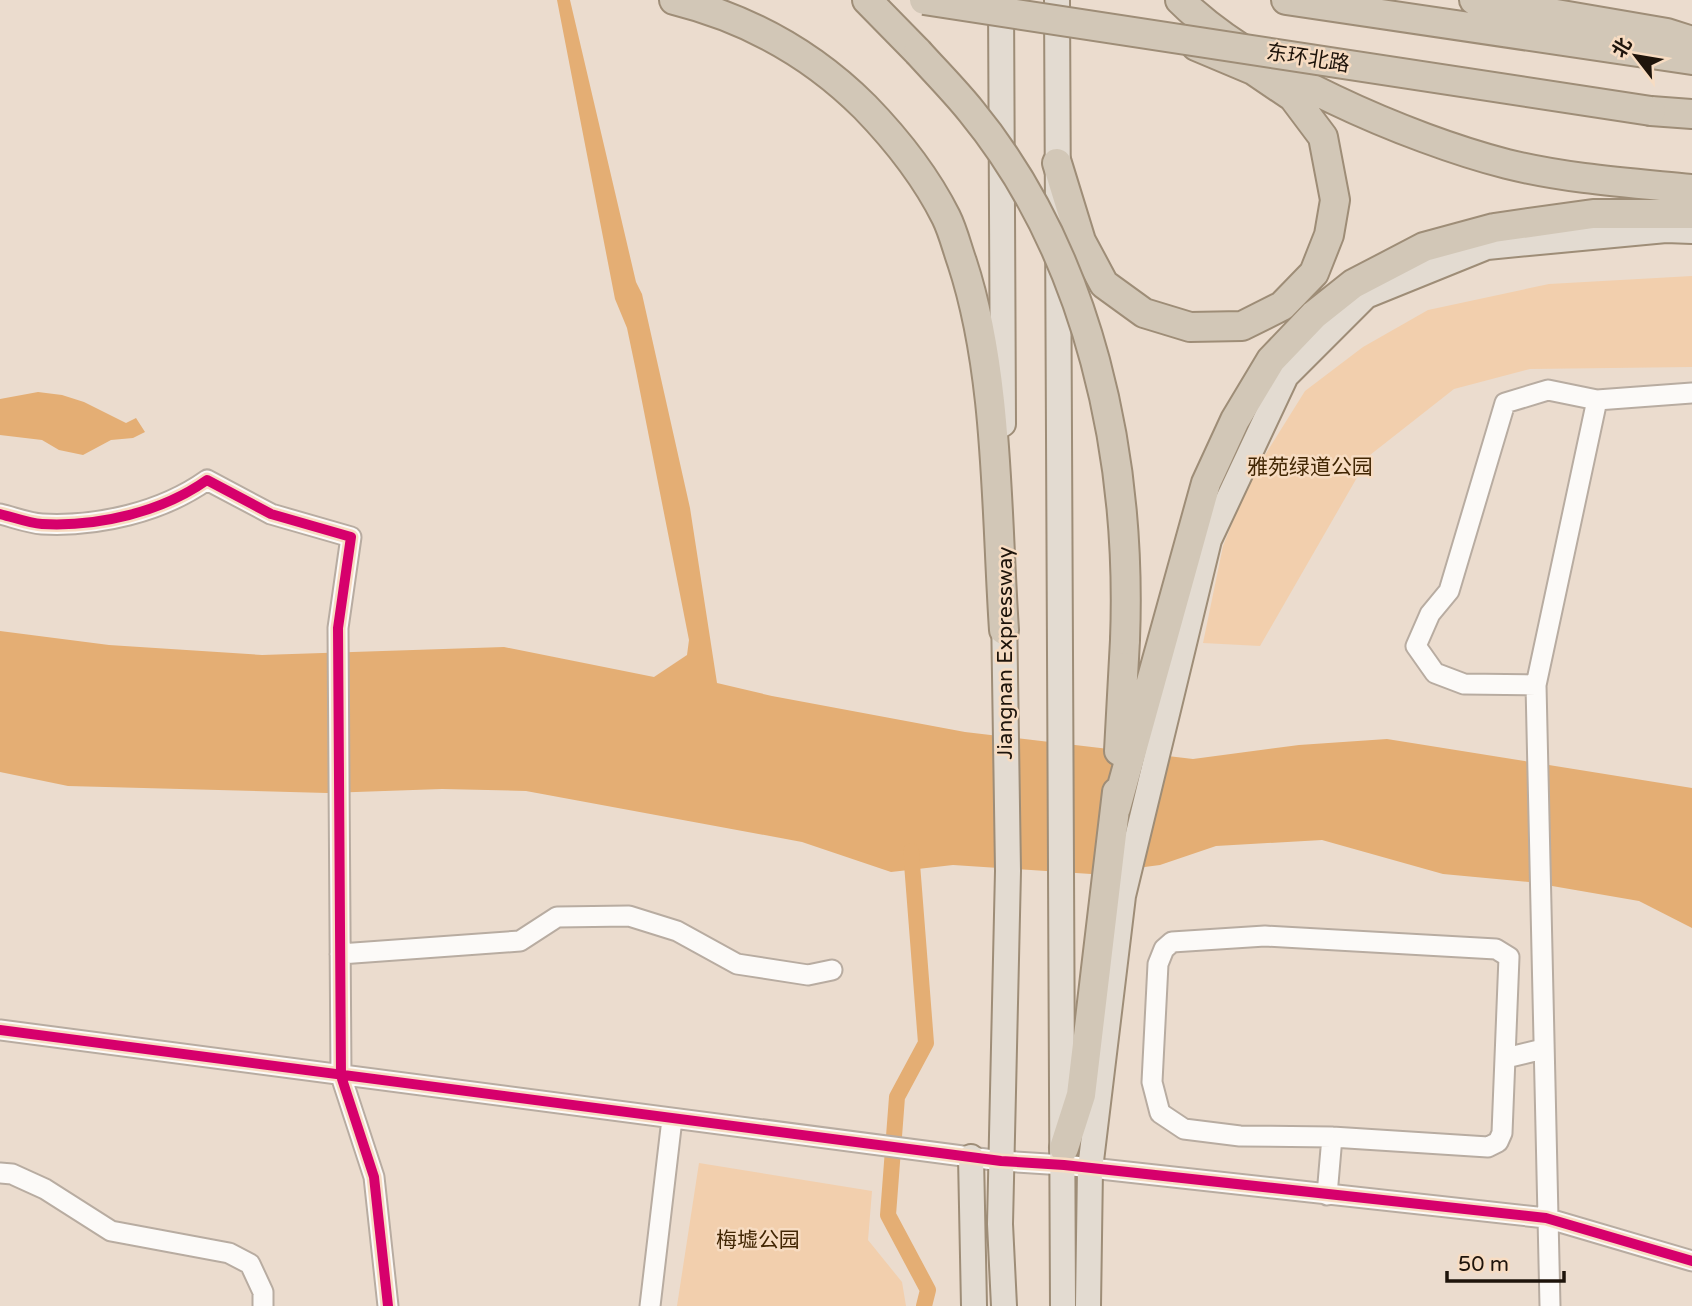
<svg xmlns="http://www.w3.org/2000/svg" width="1692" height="1306" viewBox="0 0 1692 1306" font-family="'Varela Round','Noto Sans SC',sans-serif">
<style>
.green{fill:#f2cfad}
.water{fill:#e4ae74}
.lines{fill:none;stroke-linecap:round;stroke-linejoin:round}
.canal{stroke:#e4ae74;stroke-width:16}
.minor-casing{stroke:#b8aca1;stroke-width:23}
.major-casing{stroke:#9e8d77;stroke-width:28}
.highway-casing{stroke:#9e8d77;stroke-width:32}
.minor{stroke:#fcfaf8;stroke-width:19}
.major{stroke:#e3dbd1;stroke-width:24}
.highway{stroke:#d2c7b7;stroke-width:28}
.highway-bridge-casing{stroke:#9e8d77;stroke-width:32;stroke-linecap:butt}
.highway-bridge{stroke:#d2c7b7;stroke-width:28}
.cycleway-casing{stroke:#f7dcc2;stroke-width:15}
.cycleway{stroke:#d6006c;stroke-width:10}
.labels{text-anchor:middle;stroke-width:5;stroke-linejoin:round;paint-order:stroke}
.street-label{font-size:21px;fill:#1e140b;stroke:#f7dcc2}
.park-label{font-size:21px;fill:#422603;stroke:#f7dcc2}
</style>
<rect width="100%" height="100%" fill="#ebdcce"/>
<path class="green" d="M1692 276V367L1530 369 1454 389 1370 455 1260 646 1203 643 1223 546 1250 479 1305 391 1363 347 1428 310 1549 284Z
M699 1163 872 1191 868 1240 902 1282 906 1306H677Z"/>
<path class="water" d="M557 0H570L636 282 642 294 690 508 717 683 772 696 965 732 1193 759 1299 745 1387 739 1692 788V928L1639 901 1529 882 1443 874 1322 840 1216 846 1160 865 1091 874 953 865 891 872 802 842 526 791 442 789 327 793 68 786 0 772V631L109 645 262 655 504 647 654 677 687 655 689 640 636 371 627 328 615 299Z
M38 392 62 395 84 402 126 423 136 418 145 432 133 438 111 440 83 455 59 450 42 440 0 435V399Z"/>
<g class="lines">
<path class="canal" d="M911 851 926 1043 897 1097 888 1215 928 1290 924 1306"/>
<defs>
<path id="minor" d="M0 514C13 517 28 523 42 524 98 527 162 512 207 480L271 514 351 537 338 628 341 1076 374 1177 388 1306
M1536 685 1464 684 1435 673 1416 646 1430 614 1449 591 1505 403 1548 390 1597 400
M1265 936 1496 949 1509 957 1502 1133 1498 1142 1488 1147 1332 1137 1240 1136 1184 1129 1160 1113 1152 1082 1158 964 1164 949 1172 942Z
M340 954 520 941 557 917 629 916 677 931 737 964 808 975 832 970
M0 1030 1001 1161 1064 1165 1546 1218 1692 1261
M1506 1058 1543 1049
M0 1173 12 1174 45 1189 111 1231 229 1253 250 1264 263 1292V1306
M1327 1195 1332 1137
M650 1306 672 1119
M1550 1306 1536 685 1597 400 1692 393"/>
<path id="major" d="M1001 0 1003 424
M1057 0 1063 1306
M971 1157 974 1306
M1004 1306 1000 1224 1008 871 1004 610
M1088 1306 1090 1169 1123 896 1209 540 1286 376 1366 296 1487 247 1666 230 1692 231"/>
<path id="highway" d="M674 0C746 18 812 54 865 107 897 140 925 175 946 217 953 231 957 248 962 262 999 374 996 512 1004 630
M867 0 918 52
M1180 0C1251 71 1409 139 1507 164 1567 179 1631 183 1692 189
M1286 0 1692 60
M1474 0 1667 33 1692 41
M1651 111 1692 114
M1057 163 1081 241 1104 284 1144 313 1190 327 1242 326 1282 306 1314 273 1329 235 1335 200 1323 137 1293 97 1253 70 1196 46
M1119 751 1125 640
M1116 808 1206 483 1235 420 1271 360 1314 315 1353 284 1424 247 1494 228 1593 214H1692
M1064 1148 1081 1095 1117 792"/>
</defs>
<use href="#minor" class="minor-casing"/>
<use href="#major" class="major-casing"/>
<use href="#highway" class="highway-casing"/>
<use href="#minor" class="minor"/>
<use href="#major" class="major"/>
<use href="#highway" class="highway"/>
<defs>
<path id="highway-bridge" d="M924 0 1651 111
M918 52C936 72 955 91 971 111 1090 256 1132 457 1125 640"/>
</defs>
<use href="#highway-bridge" class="highway-bridge-casing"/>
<use href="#highway-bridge" class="highway-bridge"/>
<defs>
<path id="cycleway" d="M0 514C13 517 28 523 42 524 98 527 162 512 207 480L271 514 351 537 338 628 341 1076 374 1177 388 1306
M0 1030 1001 1161 1064 1165 1546 1218 1692 1261"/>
</defs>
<use href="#cycleway" class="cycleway-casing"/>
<use href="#cycleway" class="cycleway"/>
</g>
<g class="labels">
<g class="street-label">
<text transform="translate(1308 58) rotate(9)" y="7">东环北路</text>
<text transform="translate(1005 653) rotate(-90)" y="7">Jiangnan Expressway</text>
</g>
<g class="park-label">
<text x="1310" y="474">雅苑绿道公园</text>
<text x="758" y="1247">梅墟公园</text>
</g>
</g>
<g transform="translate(1636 56) rotate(301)" stroke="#f7dcc2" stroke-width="5" paint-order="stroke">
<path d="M0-5L12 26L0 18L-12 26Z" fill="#1e140b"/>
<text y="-10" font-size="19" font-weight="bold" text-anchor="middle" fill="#1e140b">北</text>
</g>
<path d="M1447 1271v10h117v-10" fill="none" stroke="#1e140b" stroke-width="3.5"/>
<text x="1458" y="1271" font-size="21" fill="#1e140b" stroke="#f7dcc2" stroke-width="5" paint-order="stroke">50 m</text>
</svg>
